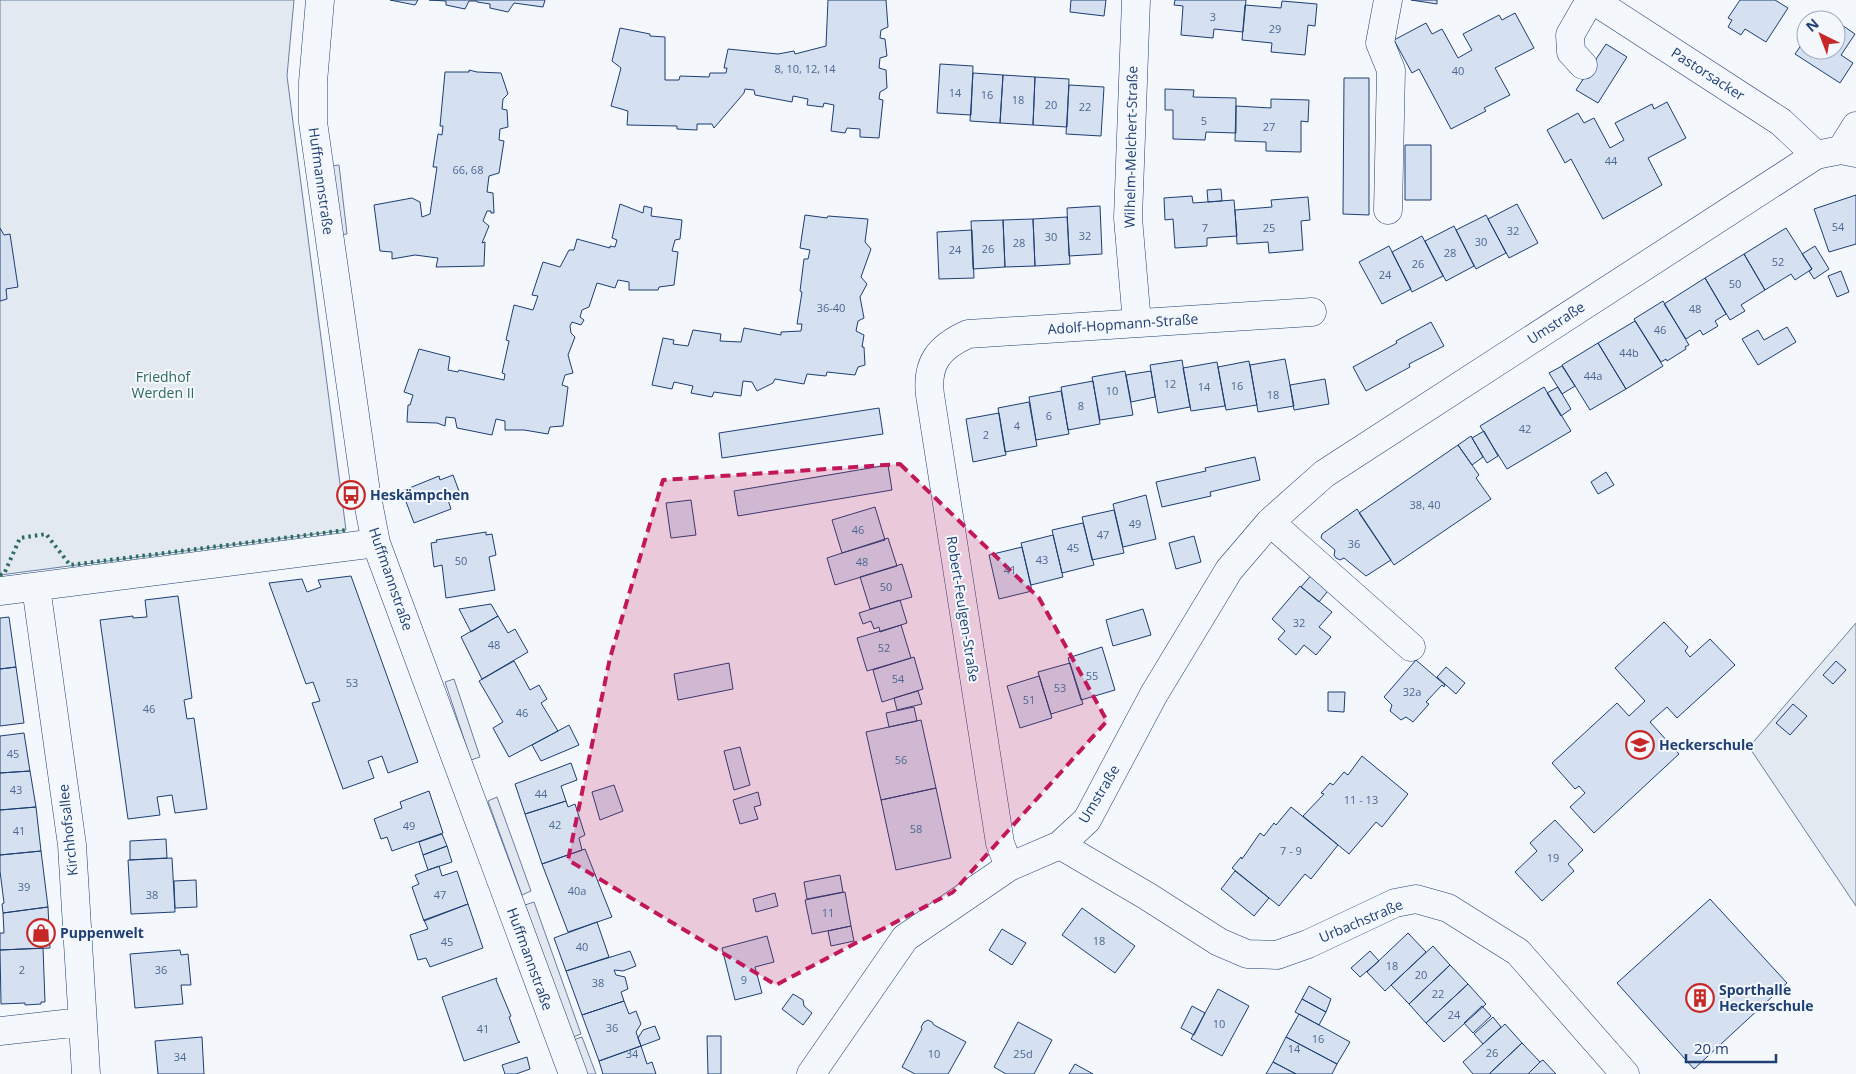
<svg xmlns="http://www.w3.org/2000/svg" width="1856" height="1074" viewBox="0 0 1856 1074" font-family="'Open Sans',sans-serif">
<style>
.green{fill:#e3e9f0;stroke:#687fa3}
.parking{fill:#e3e8f0;stroke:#687fa3}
.building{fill:#d5e0f0;stroke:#1d3f73}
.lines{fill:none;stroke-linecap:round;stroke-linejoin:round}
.minor-casing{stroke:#1d3f73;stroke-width:29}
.minor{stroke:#f4f7fb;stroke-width:28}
.hedge{stroke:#2c6c60;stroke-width:4;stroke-dasharray:2.5 4;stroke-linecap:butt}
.marked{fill:#c2185b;fill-opacity:0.2;stroke:#c2185b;stroke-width:4;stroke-dasharray:10 6;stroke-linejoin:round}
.labels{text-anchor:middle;stroke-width:4;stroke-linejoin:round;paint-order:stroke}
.number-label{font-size:11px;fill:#4b6792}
.street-label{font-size:14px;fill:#1d3f73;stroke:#f4f7fb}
.park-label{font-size:14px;fill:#2c6c60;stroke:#f4f7fb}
.poi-label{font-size:14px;font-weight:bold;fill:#1d3f73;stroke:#f4f7fb;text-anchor:start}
</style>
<rect width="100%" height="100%" fill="#f4f7fb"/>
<path class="green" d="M0 0H294L287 76 346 530 0 575Z
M1856 623V906L1749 747Z"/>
<path class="parking" d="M339 165 347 234 339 235 331 166Z
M454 679 480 757 471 760 445 682Z
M497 797 531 891 522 895 488 801Z
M534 902 581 1034 573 1037 525 905Z
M582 1037 596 1074H585L573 1040Z"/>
<path class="building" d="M390 0H418L415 5Z
M429 0H545L543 7 514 3 508 12 490 8V4L477 2V1H469L465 9 446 5V1Z
M828 0H886L888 27 881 30 880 38 885 39 887 56 880 58 879 68 886 70 887 88 880 92 879 99 883 100 879 138 860 137V129L847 128 845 133 831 131 834 105 824 103 823 107 807 105 808 99 793 96 792 102 755 95 754 90 745 89 744 93 714 128 712 124H697V130L677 129V126L627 125 628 111 611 106 621 68 612 61 620 28 650 34V36L665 37V80H679L680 76 709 77 710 73H726L727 68H724L728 49 778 54 794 51 795 54 826 46Z
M1071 0H1106L1104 16 1070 12Z
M1175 0H1246L1243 32 1214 29 1213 38 1181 35 1183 6 1174 5Z
M1411 0H1437V4Z
M1740 0H1775L1788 8 1766 42 1745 29 1741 35 1728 27 1732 20 1728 18Z
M1282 1 1317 4 1315 26 1308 25 1305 55 1271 52 1272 43 1242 40 1245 5 1281 8Z
M1515 13 1534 48 1495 68 1510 95 1484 108 1486 111 1451 129 1419 69 1412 73 1394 40 1426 23 1432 34 1442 29 1458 58 1472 50 1463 34 1499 15 1502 20Z
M1836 21 1855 34 1841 55 1853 63 1840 83 1795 54 1806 38V50H1836Z
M1606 44 1627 57 1598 103 1576 90Z
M940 64 973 66 971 115 937 113Z
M469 70 477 72 501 73 508 94 503 99 502 109 507 110 508 127 500 129 499 140 504 141 499 173 489 176 487 192 493 193 494 213H491V211H487L483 221 489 226 482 243 485 242 484 266 436 267 438 258 415 255 392 259V252L380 251 374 205 412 198 420 202 422 217 430 214 437 167H433L438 134 442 135 443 126H440L445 72H469Z
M973 73 1003 75 1000 123 970 121Z
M1003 75 1035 77 1033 125 1000 123Z
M1035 77 1069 79 1067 127 1033 125Z
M1344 78H1369V215L1343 214Z
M1069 85 1104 87 1101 136 1066 134Z
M1165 89 1194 90 1193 97 1236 98V133L1206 132 1205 140 1173 139V110H1165Z
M1271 99 1309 100 1308 122 1301 121V152L1266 151V142L1235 141 1236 106 1271 108Z
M1667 102 1686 138 1648 158 1662 185 1603 219 1571 159 1565 163 1547 130 1578 113 1584 123 1594 118 1610 148 1624 140 1615 123 1652 104 1654 109Z
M1405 145H1431V200H1405Z
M1221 189 1222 201 1208 202 1207 190Z
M1856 195V244L1829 252 1814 209Z
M1192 196 1193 203 1234 200 1237 236 1207 238V246L1175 248 1173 219 1165 220 1164 198Z
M1308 197 1310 220 1301 221 1303 250 1269 253 1268 242 1237 244 1235 210 1272 207 1271 200Z
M620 204 643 213 644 206 652 208 651 216 682 220 680 239 675 240 672 251 678 252 674 285 659 287 658 290H629V282L618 280 615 288 597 283 589 307 582 310 580 317 584 320 581 325 572 322 570 326 571 333 575 337 568 355 573 373 565 375 562 385 568 387 563 426 550 427 548 434 524 430H505V421L496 419 492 435 457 428 455 418 446 417 445 426 437 423 407 422 408 405H410L413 395 404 392 419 349 450 357 448 370 458 372 459 370 504 380 505 374 502 373 509 341 506 340 514 305 533 310 538 296 532 295 543 262 560 267 569 250H574L577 239 610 248V246L615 247 617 240 612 238Z
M1517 204 1538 243 1509 258 1488 219Z
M1100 206 1102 254 1069 256 1067 208Z
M805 215 827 218 828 216 868 219 865 242 871 249 861 277 867 284 860 297 864 318 858 321 856 331 864 335 862 347H864L865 365 858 367 855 375 827 372 826 376 807 374 804 384 775 379 773 383 757 391 752 382 743 381 741 396 714 392 712 397 691 393 693 386 674 382 672 389 652 385 663 338 674 340 673 344 688 346 693 330 721 334 720 341 741 342 744 328 781 335V332L801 331 802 324H797L802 292 800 291 804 259H808L810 250 800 248Z
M1486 215 1506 253 1476 269 1456 230Z
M1067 217 1070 264 1035 266 1033 219Z
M1033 219 1035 266 1005 267 1003 220Z
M1003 220 1005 267 973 269 971 221Z
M1454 226 1474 266 1446 281 1425 241Z
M0 228 4 235 10 234 18 287 6 289 7 299 0 301Z
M1786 228 1812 269 1795 280 1791 274 1765 290 1744 254Z
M972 230 974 278 939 279 937 232Z
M1422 236 1443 276 1412 292 1392 252Z
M1389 246 1411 289 1382 304 1359 262Z
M1815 246 1829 269 1814 279 1809 271 1812 269 1802 254Z
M1744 254 1765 290 1741 305 1745 311 1730 320 1705 278Z
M1841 271 1849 292 1837 297 1828 276Z
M1705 278 1726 314 1715 321 1718 326 1703 335 1700 330 1686 339 1664 304Z
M1663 301 1689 345 1685 347 1686 349 1667 361 1666 359 1661 362 1634 319Z
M1635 321 1663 366 1626 389 1598 343Z
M1431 322 1444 346 1409 364 1410 367 1366 391 1353 367 1397 343 1396 341Z
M1787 327 1796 342 1758 365 1742 339 1758 330 1764 340Z
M1598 343 1626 389 1590 410 1562 365Z
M1285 359 1294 406 1258 412 1250 365Z
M1182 360 1190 407 1158 413 1150 365Z
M1249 361 1257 405 1226 410 1218 367Z
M1217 362 1225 406 1191 411 1183 368Z
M1562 366 1575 386 1562 394 1549 373Z
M1125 371 1133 415 1100 420 1092 377Z
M1151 371 1155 397 1131 402 1126 375Z
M1325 379 1329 404 1294 410 1290 385Z
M1093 381 1100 424 1068 430 1061 387Z
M1544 387 1571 431 1507 469 1480 426Z
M1558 387 1571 409 1561 416 1547 393Z
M1061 391 1069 434 1036 440 1029 397Z
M1029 402 1037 446 1005 452 998 408Z
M879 408 883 434 722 458 719 433Z
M999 413 1006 455 973 462 966 419Z
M1484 431 1498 456 1487 463 1472 438Z
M1471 436 1483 457 1472 465 1458 445Z
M1458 445 1479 475 1476 478 1491 499 1394 565 1359 513Z
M1255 457 1260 480 1210 492 1211 496 1162 507 1156 482 1206 471 1205 468Z
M888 465 892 490 738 516 734 491Z
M1606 472 1614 485 1598 494 1591 482Z
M453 475 459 491 447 497 451 509 414 523 402 491 439 476 440 480Z
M1146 495 1156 539 1123 547 1113 504Z
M691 500 696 535 671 538 666 503Z
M875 507 885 540 842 553 832 520Z
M1357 509 1391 560 1366 576 1344 558 1340 560 1336 558 1334 555 1335 550 1321 538 1322 534Z
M1114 510 1124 553 1092 560 1082 517Z
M1083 523 1094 565 1062 573 1052 530Z
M486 532V535L492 534 496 555 489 557 495 590 446 598 442 565 434 567 431 543 437 542 436 540Z
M1053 535 1063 577 1031 585 1021 543Z
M1194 536 1201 562 1176 569 1169 543Z
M888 538 897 566 835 585 827 558Z
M1022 547 1032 591 999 599 989 555Z
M902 564 912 597 870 609 860 577Z
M1314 572 1331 587 1319 602 1301 587Z
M351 576 418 762 388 773 382 756 368 761 374 778 343 789 312 703 320 701 313 682 306 684 269 583 302 579 307 592 321 587 318 580Z
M1300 586 1332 612 1319 627 1331 637 1316 655 1304 645 1296 655 1278 639 1285 631 1272 619Z
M178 596 192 698 184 700 187 719 194 718 207 809 175 813 172 795 157 797 160 815 128 819 100 620 133 616V618L147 617 145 600Z
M900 600 907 623 880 632 879 627 874 629 871 621 863 624 859 613Z
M491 604 498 616 471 632 459 609Z
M1143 609 1151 635 1113 646 1106 620Z
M498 616 508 633 515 629 528 652 482 679 461 637Z
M9 617 16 667 0 669V618Z
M1664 622 1688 647 1685 651 1690 657 1710 639 1735 665 1677 718 1667 707 1650 722 1679 754 1594 833 1570 807 1585 793 1579 786 1575 789 1552 763 1617 703 1629 716 1645 701 1615 668Z
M901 625 911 658 867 671 857 638Z
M1102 647 1115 690 1081 700 1068 658Z
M914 657 923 689 882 702 873 670Z
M1416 660 1445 685 1444 687 1442 685 1426 702 1429 704 1413 722 1406 717 1401 720 1390 711 1392 705 1384 697Z
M514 661 530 690 539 685 547 699 541 703 558 731 509 757 493 728 503 722 479 681Z
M1836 661 1846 670 1833 684 1823 675Z
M729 663 733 689 678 700 674 674Z
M1070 663 1083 704 1051 714 1038 672Z
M16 667 24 723 0 726V669Z
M1446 667 1465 683 1456 694 1437 677Z
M1039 676 1052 718 1020 728 1007 686Z
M918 691 922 704 897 710 894 698Z
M1328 692H1345L1344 712 1328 711Z
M1793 704 1807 716 1790 735 1776 723Z
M914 707 917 721 889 727 886 713Z
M921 720 936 788 881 800 866 732Z
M569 725 579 745 541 761 532 745Z
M24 733 30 771 0 773V736Z
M740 747 750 785 734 790 724 751Z
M1362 756 1408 794 1382 827 1376 822 1349 854 1303 816 1324 794 1321 793 1330 783 1333 785 1344 772 1348 775Z
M571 763 577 780 561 786 566 801 525 814 515 784Z
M30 771 36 807 0 810V773Z
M614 785 623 811 600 820 592 792Z
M936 788 951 858 896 870 881 800Z
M429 791 443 833 392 851 387 837 381 839 374 819 402 808 400 802Z
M758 792 761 805 754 807 758 819 740 824 733 800Z
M566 801 568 807 575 804 585 835 579 838 582 850 542 864 525 814Z
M36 807 41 851 0 855V810Z
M1291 807 1338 845 1311 879 1305 874 1279 906 1232 868 1241 857 1242 859 1260 833 1264 836 1274 823 1276 825Z
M1555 820 1583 850 1568 864 1574 871 1542 901 1515 872 1537 851 1530 843Z
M442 834 447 846 423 855 419 842Z
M166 839 167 858 130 860V841Z
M447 846 452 862 428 870 423 855Z
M585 849 612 917 568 932 542 864Z
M41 851 48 907 3 913 2 904 4 903 0 871V855Z
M172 858 175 912 131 914 128 860Z
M439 866 442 876 457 871 468 904 424 921 412 887 419 884 415 875Z
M1235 871 1269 898 1254 916 1221 889Z
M840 875 843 892 807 899 804 882Z
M196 880 197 907 175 908 174 881Z
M845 892 851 926 812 934 805 900Z
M775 893 778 906 756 912 753 899Z
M1710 899 1787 983 1694 1069 1617 983Z
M468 904 483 948 430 967 426 958 418 960 410 935 428 929 424 920Z
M48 907 50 948 0 950V933H4L3 913Z
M1082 908 1135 946 1115 973 1062 935Z
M597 922 609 957 566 971 554 938Z
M851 926 854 941 831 946 828 931Z
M1002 929 1026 943 1012 965 989 950Z
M1408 933 1426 952 1385 991 1367 972Z
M767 936 774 962 755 967 762 993 735 1000 722 948Z
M1433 946 1450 965 1409 1004 1391 985Z
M43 948 45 1002H41V1004L25 1005V1003L1 1004 0 950Z
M180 950 181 955 188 954 191 985H181L183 1004 135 1008 130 954Z
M630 951 636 966 623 971 614 970 616 975 625 977 628 989 621 992 624 1001 582 1015 566 971Z
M1370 951 1379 961 1360 977 1351 968Z
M1450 965 1468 984 1426 1023 1409 1004Z
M497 978 496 980 511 1016 509 1017 518 1041 520 1042 464 1061 442 997Z
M1468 984 1486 1004 1444 1042 1426 1023Z
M1309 986 1331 999 1326 1012 1302 999Z
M1218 989 1249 1006 1222 1056 1191 1039Z
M793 994 803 1000 804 1006 812 1013 803 1025 782 1009Z
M1302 999 1326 1012 1319 1025 1295 1012Z
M624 1001 629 1014 636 1011 641 1024 636 1032 641 1046 599 1061 582 1015Z
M1192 1006 1205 1013 1194 1035 1181 1028Z
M1482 1006 1491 1016 1473 1033 1464 1023Z
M1299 1014 1350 1042 1337 1064 1286 1037Z
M1493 1017 1501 1027 1483 1044 1474 1034Z
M928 1020 932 1022 934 1025 966 1042 948 1074H915L902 1067 922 1029 921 1027 924 1022Z
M1018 1022 1052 1040 1034 1074H1006L994 1067Z
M1505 1024 1522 1043 1489 1074H1473L1463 1062Z
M655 1026 660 1039 641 1046 638 1038 643 1030Z
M707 1036H721V1074H708Z
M202 1037 204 1074H158L155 1041Z
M1286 1037 1337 1064 1332 1074H1296L1273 1062Z
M1522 1043 1540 1062 1528 1074H1489Z
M641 1046 647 1064 652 1062 656 1074H603L599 1061Z
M527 1057 530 1069 516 1074H505L502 1065Z
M1543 1060 1556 1074H1528L1540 1062Z
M1273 1062 1296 1074H1266Z
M1075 1064 1093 1074H1069Z"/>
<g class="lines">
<defs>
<path id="minor" d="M320 0 313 82V122L366 492 376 543 573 1074
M1136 0 1128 218 1137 323
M1388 0 1380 43 1391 70 1388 210
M1593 0 1781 122 1816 155
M1583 65 1571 52 1570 35 1590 0
M1841 150 1856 126
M1270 522 1411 647
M36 587 72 845 86 1074
M0 591 376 543
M1060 845 1147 896 1219 942 1247 954 1277 955 1308 944 1395 903 1416 899 1448 908 1518 952 1625 1074
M1009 867 1000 843 930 395C926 363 939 347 968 334L1312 312
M0 1031 81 1022
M811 1074 905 938 1009 867 1060 845 1087 820 1154 694 1229 570 1270 522 1324 474 1816 155 1841 150 1856 153"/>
</defs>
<use href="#minor" class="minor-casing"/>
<use href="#minor" class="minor"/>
<path class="hedge" d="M0 575 4 574 20 538 46 534 70 565 346 530"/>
</g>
<path class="marked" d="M900 464 1039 598 1107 721 953 892 776 985 568 860 610 658 663 480Z"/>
<defs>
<symbol id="bus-ring" viewBox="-11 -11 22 22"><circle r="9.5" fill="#f4f7fb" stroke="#c62828" stroke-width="1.5"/><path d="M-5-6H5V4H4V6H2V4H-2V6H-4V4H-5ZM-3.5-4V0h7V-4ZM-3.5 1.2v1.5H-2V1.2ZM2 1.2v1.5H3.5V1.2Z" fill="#c62828"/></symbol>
<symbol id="school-ring" viewBox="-11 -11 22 22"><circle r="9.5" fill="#f4f7fb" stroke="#c62828" stroke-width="1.5"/><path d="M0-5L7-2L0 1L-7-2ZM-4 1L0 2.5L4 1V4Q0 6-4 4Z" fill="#c62828"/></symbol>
<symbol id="shop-ring" viewBox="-11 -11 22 22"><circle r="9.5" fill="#f4f7fb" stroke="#c62828" stroke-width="1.5"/><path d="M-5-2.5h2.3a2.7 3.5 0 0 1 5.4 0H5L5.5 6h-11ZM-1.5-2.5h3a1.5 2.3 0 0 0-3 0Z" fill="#c62828"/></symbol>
<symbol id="building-ring" viewBox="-11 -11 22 22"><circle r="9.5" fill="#f4f7fb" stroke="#c62828" stroke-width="1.5"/><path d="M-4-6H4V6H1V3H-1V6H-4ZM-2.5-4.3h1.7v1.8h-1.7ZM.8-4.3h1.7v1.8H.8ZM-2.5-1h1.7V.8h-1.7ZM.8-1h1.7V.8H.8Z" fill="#c62828"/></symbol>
</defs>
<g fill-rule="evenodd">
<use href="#bus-ring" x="335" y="479" width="32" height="32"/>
<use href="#school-ring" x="1624" y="729" width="32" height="32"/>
<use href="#shop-ring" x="25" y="917" width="32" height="32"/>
<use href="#building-ring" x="1684" y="982" width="32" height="32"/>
</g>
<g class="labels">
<g class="number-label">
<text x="1213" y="21">3</text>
<text x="1275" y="33">29</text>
<text x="805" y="73">8, 10, 12, 14</text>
<text x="1458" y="75">40</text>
<text x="955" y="97">14</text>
<text x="987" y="99">16</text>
<text x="1018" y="104">18</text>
<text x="1051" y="109">20</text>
<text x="1085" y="111">22</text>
<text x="1204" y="125">5</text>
<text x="1269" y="131">27</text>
<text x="1611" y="165">44</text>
<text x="468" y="174">66, 68</text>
<text x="1838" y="231">54</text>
<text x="1205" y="232">7</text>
<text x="1269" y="232">25</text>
<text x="1513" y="235">32</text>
<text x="1085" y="240">32</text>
<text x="1051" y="241">30</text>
<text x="1481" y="246">30</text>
<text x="1019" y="247">28</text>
<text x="988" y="253">26</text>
<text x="955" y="254">24</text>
<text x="1450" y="257">28</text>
<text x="1778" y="266">52</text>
<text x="1418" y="268">26</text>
<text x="1385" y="279">24</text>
<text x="1735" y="288">50</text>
<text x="831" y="312">36-40</text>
<text x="1695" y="313">48</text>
<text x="1660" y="334">46</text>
<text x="1629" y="357">44b</text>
<text x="1593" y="380">44a</text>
<text x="1170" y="388">12</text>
<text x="1237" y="390">16</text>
<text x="1204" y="391">14</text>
<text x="1112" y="395">10</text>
<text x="1273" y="399">18</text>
<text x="1081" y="410">8</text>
<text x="1049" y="420">6</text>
<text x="1017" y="430">4</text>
<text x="1525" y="433">42</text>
<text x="986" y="439">2</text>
<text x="1425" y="509">38, 40</text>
<text x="1135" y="528">49</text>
<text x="858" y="534">46</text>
<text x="1103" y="539">47</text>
<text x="1354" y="548">36</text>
<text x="1073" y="552">45</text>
<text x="1042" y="564">43</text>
<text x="461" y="565">50</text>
<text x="862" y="566">48</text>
<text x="1010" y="574">41</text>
<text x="886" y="591">50</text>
<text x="1299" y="627">32</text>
<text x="494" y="649">48</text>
<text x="884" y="652">52</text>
<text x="1092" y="680">55</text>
<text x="898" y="683">54</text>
<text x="352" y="687">53</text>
<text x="1060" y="692">53</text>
<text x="1412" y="696">32a</text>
<text x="1029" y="704">51</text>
<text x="149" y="713">46</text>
<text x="522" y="717">46</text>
<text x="13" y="758">45</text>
<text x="901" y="764">56</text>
<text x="16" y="794">43</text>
<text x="541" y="798">44</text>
<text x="1361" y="804">11 - 13</text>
<text x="555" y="829">42</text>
<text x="409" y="830">49</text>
<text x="916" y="833">58</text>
<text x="19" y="835">41</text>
<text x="1291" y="855">7 - 9</text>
<text x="1553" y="862">19</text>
<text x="24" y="891">39</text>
<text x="577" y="895">40a</text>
<text x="152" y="899">38</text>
<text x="440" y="899">47</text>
<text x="828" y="917">11</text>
<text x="1099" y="945">18</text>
<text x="447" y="946">45</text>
<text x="582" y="951">40</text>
<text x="1392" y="970">18</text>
<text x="22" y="974">2</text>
<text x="161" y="974">36</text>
<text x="1421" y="979">20</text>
<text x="744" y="984">9</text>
<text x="598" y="987">38</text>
<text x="1438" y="998">22</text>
<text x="1454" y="1019">24</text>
<text x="1219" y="1028">10</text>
<text x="612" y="1032">36</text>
<text x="483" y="1033">41</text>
<text x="1318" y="1043">16</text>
<text x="1294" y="1053">14</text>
<text x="1492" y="1057">26</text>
<text x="632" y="1058">34</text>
<text x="934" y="1058">10</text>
<text x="1023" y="1058">25d</text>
<text x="180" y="1061">34</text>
</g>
<g class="street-label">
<text transform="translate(1708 74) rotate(33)" y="5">Pastorsacker</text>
<text transform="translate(1131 147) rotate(-89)" y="5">Wilhelm-Melchert-Straße</text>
<text transform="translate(321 181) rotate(82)" y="5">Huffmannstraße</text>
<text transform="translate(1556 323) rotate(-33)" y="5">Umstraße</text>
<text transform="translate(1123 324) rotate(-4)" y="5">Adolf-Hopmann-Straße</text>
<text transform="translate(391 579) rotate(71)" y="5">Huffmannstraße</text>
<text transform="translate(963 609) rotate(81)" y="5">Robert-Feulgen-Straße</text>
<text transform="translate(1099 794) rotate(-59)" y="5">Umstraße</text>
<text transform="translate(68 830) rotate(-96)" y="5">Kirchhofsallee</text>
<text transform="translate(1361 921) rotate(-23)" y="5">Urbachstraße</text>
<text transform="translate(530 959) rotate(70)" y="5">Huffmannstraße</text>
</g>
<g class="park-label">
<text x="163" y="382">Friedhof<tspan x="163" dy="16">Werden II</tspan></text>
</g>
<g class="poi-label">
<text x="370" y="500">Heskämpchen</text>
<text x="1659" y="750">Heckerschule</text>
<text x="60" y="938">Puppenwelt</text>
<text x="1719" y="995">Sporthalle<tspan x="1719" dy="16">Heckerschule</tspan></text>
</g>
</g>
<g transform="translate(1821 35) rotate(318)"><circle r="24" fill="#f4f7fb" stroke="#9eadc5"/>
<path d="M0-4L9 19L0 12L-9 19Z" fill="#c62828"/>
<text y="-8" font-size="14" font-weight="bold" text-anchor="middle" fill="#1d3f73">N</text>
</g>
<path d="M1686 1054v8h90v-8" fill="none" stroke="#1d3f73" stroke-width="2.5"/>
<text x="1694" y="1054" font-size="15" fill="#1d3f73" stroke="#f4f7fb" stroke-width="4" paint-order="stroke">20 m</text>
</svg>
